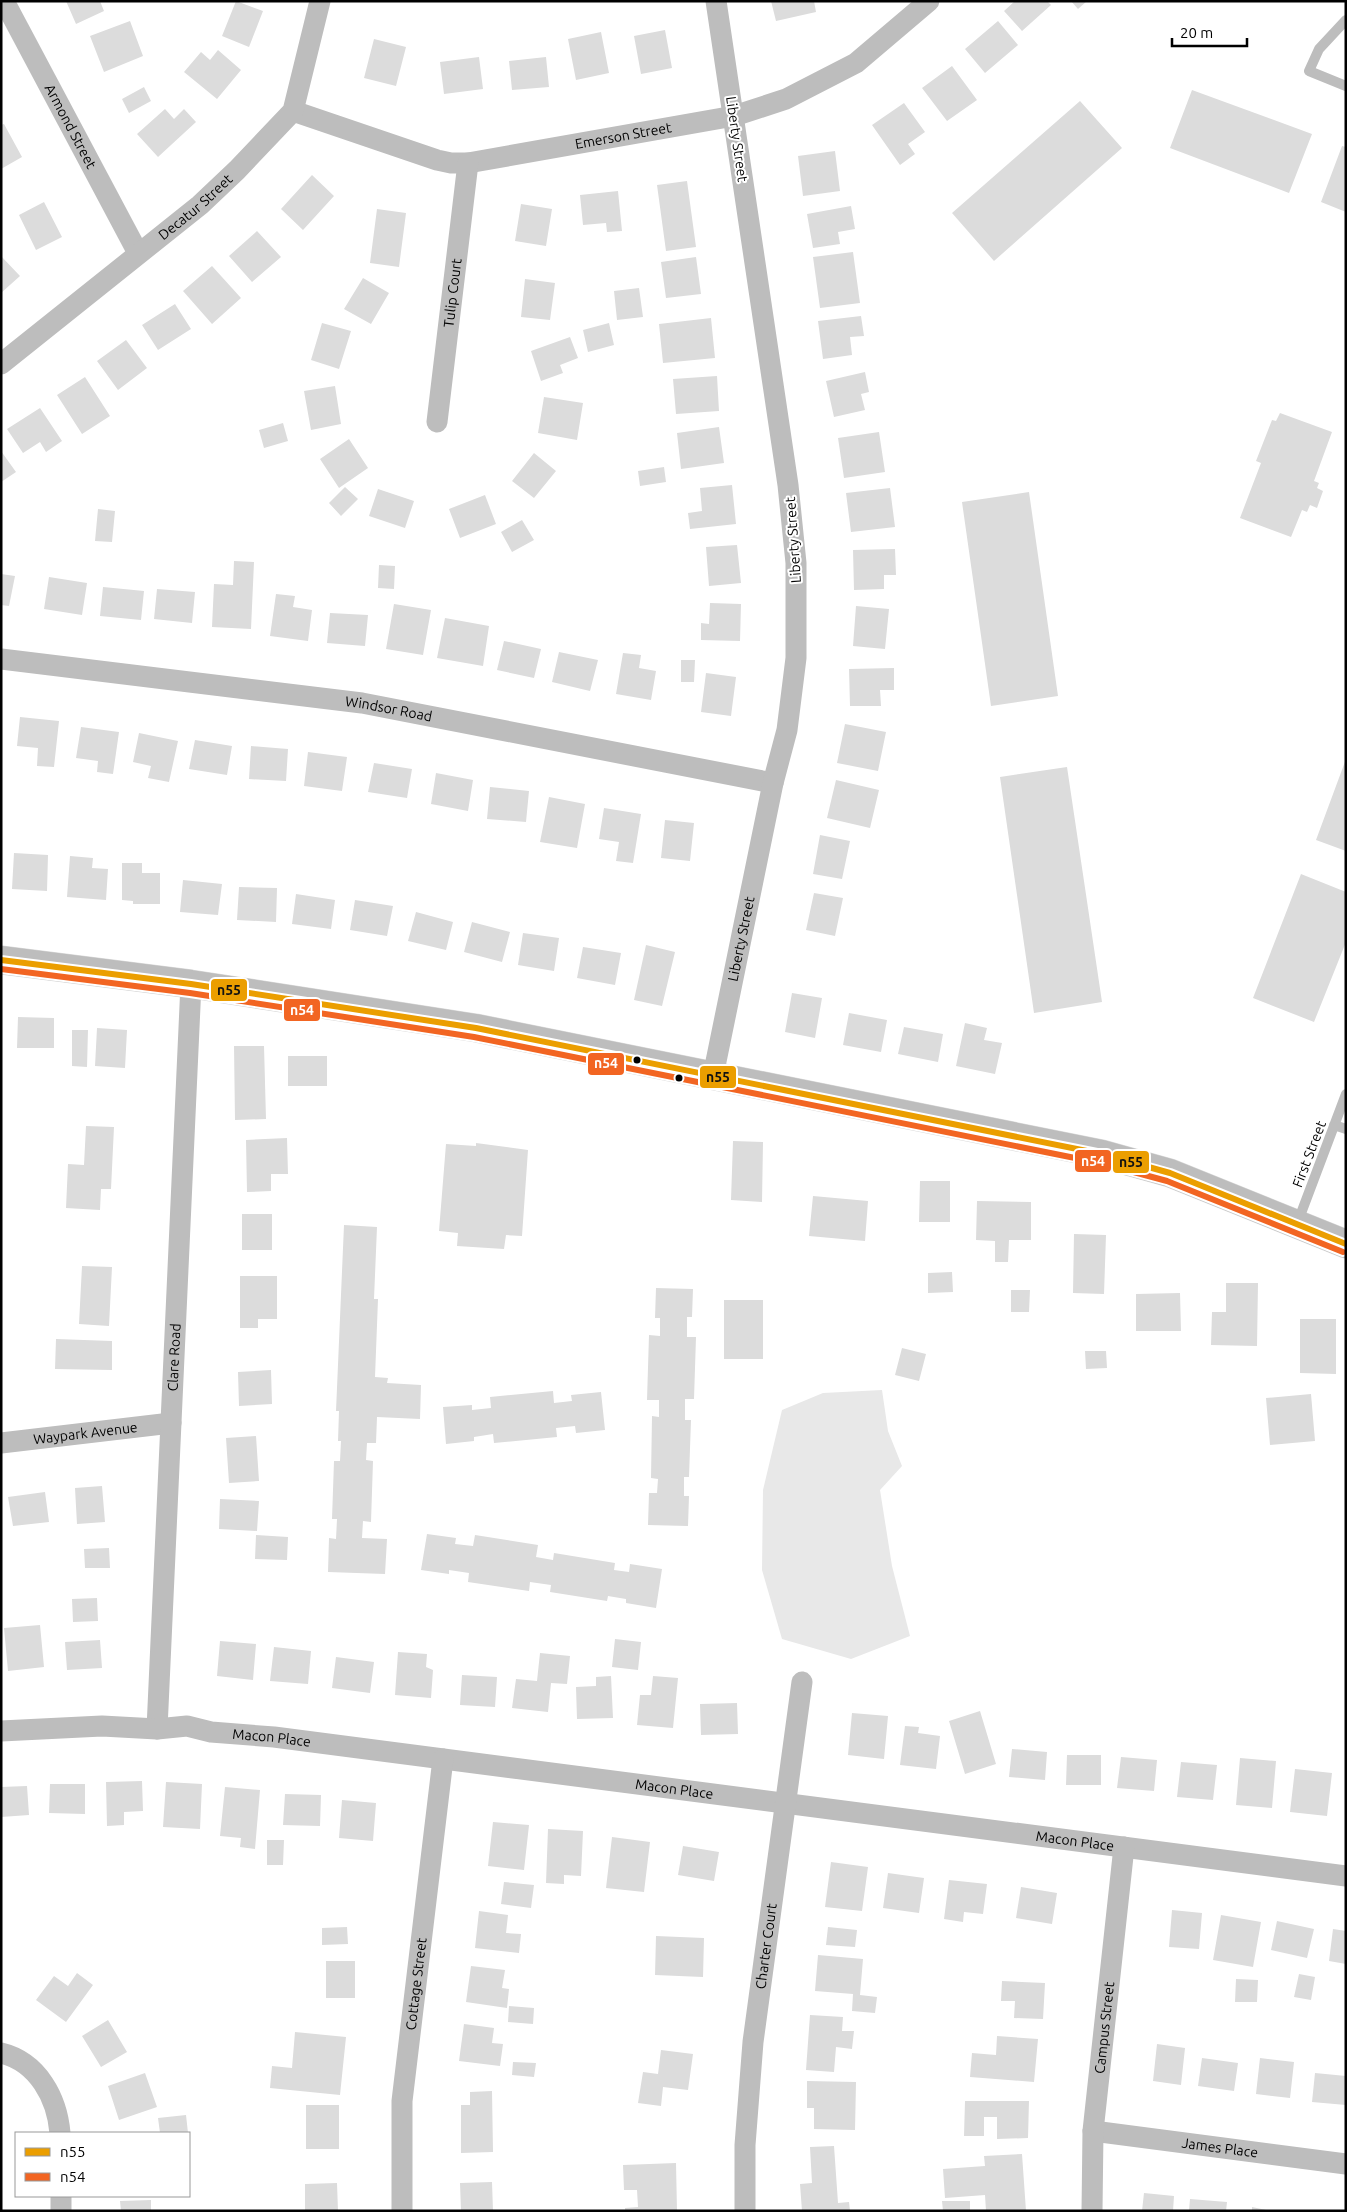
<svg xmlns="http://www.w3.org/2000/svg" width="1347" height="2212" viewBox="0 0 1347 2212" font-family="Ubuntu,sans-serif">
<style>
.green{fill:#e8e8e8}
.building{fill:#dcdcdc}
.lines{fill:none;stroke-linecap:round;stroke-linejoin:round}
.primary-casing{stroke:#dbdbdb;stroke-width:29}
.service{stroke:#bdbdbd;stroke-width:10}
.minor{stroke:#bdbdbd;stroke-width:21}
.primary{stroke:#bdbdbd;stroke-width:28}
.bus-1-casing{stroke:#fff;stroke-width:10}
.bus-2-casing{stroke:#fff;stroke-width:10}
.bus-1{stroke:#eb9e00;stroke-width:6}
.bus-2{stroke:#f26522;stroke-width:6}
.bus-dot{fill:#000;stroke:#fff;stroke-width:2}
.labels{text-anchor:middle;stroke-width:4;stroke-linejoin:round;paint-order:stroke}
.street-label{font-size:14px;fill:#000;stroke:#fff}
.line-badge{stroke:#fff;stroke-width:2}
.badge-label{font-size:14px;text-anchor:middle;font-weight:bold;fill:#fff}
.pale-badge-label{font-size:14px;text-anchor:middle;font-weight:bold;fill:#111}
</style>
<rect width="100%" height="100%" fill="#fff"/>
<path class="green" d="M882 1390 888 1431 902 1466 880 1490 892 1566 910 1636 851 1659 782 1639 762 1570 763 1490 782 1410 823 1393Z"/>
<path class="building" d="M66 1H100L104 11 76 24Z
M236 1 263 11 249 47 222 36Z
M771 1H814L816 12 776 21Z
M1015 1H1047L1051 5 1022 31 1004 11Z
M1071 1H1087L1078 9Z
M130 21 143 56 104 72 90 36Z
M998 21 1018 45 985 73 965 49Z
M665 30 672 68 641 74 634 36Z
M601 32 609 73 576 80 568 39Z
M374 39 406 47 396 86 364 78Z
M218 50 241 70 217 99 184 72 201 52 210 60Z
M479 57 483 89 444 94 440 62Z
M546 57 549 87 512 90 509 61Z
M952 66 977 100 947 121 922 88Z
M144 87 151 101 129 113 122 99Z
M1192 90 1312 134 1289 193 1170 148Z
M1080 101 1122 148 994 261 952 213Z
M904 103 925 132 908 144 915 154 900 165 872 125Z
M165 109 174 119 184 109 196 122 158 157 137 134Z
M4 124 22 157 1 169V125Z
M1342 146 1346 147V212L1321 202Z
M835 151 840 191 803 196 798 156Z
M312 175 334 196 303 230 281 209Z
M687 181 696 247 666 251 657 185Z
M618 191 622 231 607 232 606 223 583 225 580 195Z
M44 202 62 237 36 250 19 215Z
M521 204 552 209 546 246 515 241Z
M851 206 855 229 838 232 840 244 813 248 807 214Z
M377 209 406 213 399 267 370 263Z
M257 231 281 257 252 282 229 256Z
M853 252 860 303 820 308 813 257Z
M1 256 20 276 1 293Z
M696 257 701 294 666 298 661 262Z
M212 266 241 298 212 324 183 291Z
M363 278 389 293 371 324 344 309Z
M525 279 555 283 550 320 521 317Z
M639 288 643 317 617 320 614 291Z
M175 304 191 329 158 350 142 325Z
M861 316 864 336 850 337 852 355 823 359 818 321Z
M711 318 715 358 663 363 659 324Z
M322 323 351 331 339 369 311 360Z
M609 323 614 345 588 352 583 330Z
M570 337 578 358 560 365 563 373 541 381 531 351Z
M126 340 147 368 118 390 97 361Z
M865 372 869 392 861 394 865 410 834 417 826 381Z
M717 376 719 411 676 414 673 379Z
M85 377 110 416 82 434 57 395Z
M335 386 341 424 311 430 304 391Z
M544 397 583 403 577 440 538 433Z
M40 408 62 441 46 452 40 442 23 453 7 429Z
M1280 413 1332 432 1314 481 1319 483 1317 488 1323 491 1317 508 1310 505 1307 512 1302 510 1291 537 1240 518 1261 463 1256 461 1272 420 1276 421Z
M283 423 288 441 264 448 259 430Z
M719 427 724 463 681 469 677 433Z
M879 432 885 472 844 478 838 438Z
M349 439 368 468 339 488 320 459Z
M1 451 16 472 1 482Z
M534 453 556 471 534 498 512 481Z
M664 467 666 482 640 486 638 471Z
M732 485 736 524 690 529 688 513 702 511 700 488Z
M345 487 358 499 341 516 329 503Z
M890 488 895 527 851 532 846 493Z
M378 489 414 501 405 528 369 516Z
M1029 492 1058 696 991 706 962 502Z
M485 495 496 524 460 538 449 509Z
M98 509 115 511 112 542 95 541Z
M522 520 534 540 512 552 501 532Z
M737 545 741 583 709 586 706 547Z
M895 549 896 575H884V589L854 590 853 550Z
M234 561 254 562 251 629 212 627 214 584 233 585Z
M379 565 395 566 394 589 378 588Z
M1 574 15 576 9 606 1 605Z
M49 577 87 583 82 615 44 609Z
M103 587 144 591 141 620 100 616Z
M157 589 195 592 192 623 154 619Z
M276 594 295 596 293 607 312 610 308 641 270 636Z
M710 603 741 604 740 641 701 640V623L709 624Z
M394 604 431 610 423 655 386 649Z
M856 606 889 609 885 649 853 646Z
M330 613 368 615 365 646 327 643Z
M445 618 489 626 483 666 437 658Z
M504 641 541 649 534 678 497 670Z
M559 652 598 660 590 691 552 682Z
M623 653 641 655 639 668 656 671 651 700 616 694Z
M681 660H695L694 682H681Z
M894 668V690H880L881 706H850L849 669Z
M706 673 736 677 731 716 701 712Z
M20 717 59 721 54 767 37 766 38 748 17 746Z
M845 724 886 732 878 771 837 763Z
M81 727 119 732 113 774 97 772 98 761 76 758Z
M139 733 178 741 169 782 148 778 151 766 133 762Z
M195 740 232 746 227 775 189 769Z
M251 746 288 749 286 781 249 779Z
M308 752 347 757 342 791 304 786Z
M1346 759V851L1316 840Z
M374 763 412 769 407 798 368 792Z
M1067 767 1102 1002 1034 1013 1000 777Z
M436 773 473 780 468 811 431 804Z
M836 780 879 790 870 828 827 818Z
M490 787 529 791 526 822 487 819Z
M549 797 585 804 577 848 540 842Z
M604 808 641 814 633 863 616 861 619 842 599 839Z
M665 820 694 823 690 861 661 858Z
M820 835 850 841 842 879 813 874Z
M14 853 48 855 47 891 12 889Z
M70 856 93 858 92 868 108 869 106 900 67 897Z
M122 863H142V873H160V904H133V901L122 900Z
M1301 874 1346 892V942L1314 1022 1253 998Z
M183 880 222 884 218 915 180 912Z
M239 887 277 888 276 922 237 920Z
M814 893 843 898 835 936 806 930Z
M296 894 335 900 331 929 292 924Z
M355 900 393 906 387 936 350 930Z
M416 912 453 922 446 950 408 941Z
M472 922 510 932 502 962 464 952Z
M523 933 559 938 554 971 518 965Z
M646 945 675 952 662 1006 634 1000Z
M583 947 621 953 615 985 577 978Z
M792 993 822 998 815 1038 785 1032Z
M849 1013 887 1020 881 1052 843 1045Z
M18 1017 54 1018V1048H17Z
M965 1023 987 1028 984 1040 1002 1043 995 1074 956 1066Z
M904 1027 943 1034 938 1062 898 1054Z
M97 1028 127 1030 125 1068 95 1066Z
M72 1030H88L87 1067 72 1066Z
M234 1046H264L266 1119 235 1120Z
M288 1056H327V1086H288Z
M86 1126 114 1127 111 1189H101L100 1210 66 1208 68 1164 84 1165Z
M287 1138 288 1174H271V1191L247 1192 246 1140Z
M733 1141 763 1142 762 1202 731 1200Z
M476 1143 528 1150 522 1236 506 1235 504 1249 457 1246 458 1233 439 1231 446 1144 476 1146Z
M920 1181H950V1222H919Z
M813 1196 868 1201 865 1241 809 1236Z
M977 1201 1031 1202V1240H1009L1008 1262H995V1241L976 1240Z
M242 1214H272V1250H242Z
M344 1225 377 1227 374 1299H378L375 1377 388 1378 387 1383 421 1385 420 1419 377 1417 376 1443H367L366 1460 373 1461 371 1522 363 1521 362 1538 387 1539 385 1574 328 1572 329 1538 336 1539 337 1519H332L334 1461H340L341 1441H338L339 1411H336Z
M1074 1234 1106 1235 1104 1294 1073 1293Z
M82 1266 112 1267 109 1326 79 1324Z
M952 1272 953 1292 928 1293V1273Z
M240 1276H277V1319H258V1328H240Z
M1226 1283H1258L1257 1346 1211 1345 1212 1312H1226Z
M656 1288 693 1289 692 1317H687V1337H696L694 1399H685V1420H691L689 1477H684V1496H689L688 1526 648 1525 649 1493H657L658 1479 651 1478 652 1416 659 1417V1400H647L649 1335 660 1336V1318H655Z
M1011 1290H1030L1029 1312H1011Z
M1180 1293 1181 1331H1136V1294Z
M724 1300H763V1359H724Z
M1300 1319H1336V1374L1300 1373Z
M56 1339 112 1341V1370L55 1369Z
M902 1348 926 1354 919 1381 895 1375Z
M1085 1351H1106L1107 1368 1086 1369Z
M271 1370 272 1404 239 1406 238 1372Z
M553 1391 554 1403 572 1401 571 1395 601 1392 605 1430 576 1433 575 1426 556 1428 557 1437 494 1443 493 1434 474 1437V1441L446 1444 443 1407 472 1405V1410L491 1408 490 1397Z
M1311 1394 1315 1441 1270 1445 1266 1398Z
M256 1436 259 1481 229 1483 226 1438Z
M102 1486 105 1522 77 1524 75 1488Z
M45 1492 49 1522 13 1526 8 1497Z
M220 1499 259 1501 257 1531 219 1529Z
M427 1534 456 1538 455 1544 473 1546 475 1535 538 1545 536 1557 553 1560 554 1553 615 1563 614 1570 629 1572 630 1564 662 1569 656 1608 626 1603V1599L608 1596 607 1601 550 1592 551 1585 530 1582 529 1591 468 1582 469 1573 449 1570V1574L421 1570Z
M256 1535 288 1537 287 1560 255 1559Z
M109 1548 110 1568H85L84 1549Z
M97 1598 98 1621 73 1622 72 1599Z
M40 1625 44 1667 8 1671 4 1628Z
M615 1639 641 1642 638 1670 612 1667Z
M100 1640 102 1668 67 1670 65 1642Z
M220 1641 256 1644 253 1680 217 1676Z
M274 1647 311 1651 308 1684 270 1681Z
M398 1652 427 1654 426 1667 433 1670 431 1698 395 1695Z
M540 1653 570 1656 567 1684 551 1683 548 1712 512 1708 516 1679 537 1681Z
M336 1657 374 1662 370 1693 332 1688Z
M462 1675 497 1677 495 1707 460 1705Z
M611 1676 613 1718 577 1719 576 1687 596 1686V1677Z
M653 1676 678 1678 673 1728 637 1725 640 1695H651Z
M737 1703 738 1734 701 1735 700 1704Z
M980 1711 996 1764 965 1774 949 1721Z
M852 1713 888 1716 884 1759 848 1755Z
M905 1726 919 1727 918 1733 940 1736 936 1769 900 1765Z
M1012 1749 1047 1752 1045 1780 1009 1777Z
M1067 1755H1101V1785H1066Z
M1121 1757 1157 1760 1154 1791 1117 1788Z
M1240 1758 1276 1761 1272 1808 1236 1805Z
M1181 1762 1217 1765 1213 1800 1177 1797Z
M1295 1769 1332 1773 1327 1816 1290 1812Z
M142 1781 143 1811 124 1812V1825L107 1826 106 1782Z
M166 1782 202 1784 200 1829 163 1827Z
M50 1784H85V1814L49 1813Z
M27 1786 29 1815 1 1817V1787Z
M225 1787 260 1790 255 1849 240 1847 241 1838 220 1836Z
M285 1794 321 1795 320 1826 283 1825Z
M342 1800 376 1803 373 1841 339 1838Z
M493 1822 529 1825 524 1870 488 1866Z
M548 1829 583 1831 581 1876 564 1875V1884L546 1883Z
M612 1837 650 1842 644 1892 606 1888Z
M267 1840H284L283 1865H267Z
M683 1846 719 1852 714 1881 678 1875Z
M831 1862 868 1867 862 1911 825 1907Z
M888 1873 924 1878 919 1913 883 1908Z
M949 1880 987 1884 983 1914 964 1912 963 1922 944 1919Z
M504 1882 534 1885 531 1908 501 1904Z
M1021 1887 1057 1893 1052 1924 1016 1918Z
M1172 1910 1202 1913 1199 1949 1169 1947Z
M479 1911 508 1915 506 1933 521 1934 519 1953 475 1948Z
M1221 1915 1261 1922 1253 1967 1213 1960Z
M1277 1921 1314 1929 1307 1958 1271 1950Z
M347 1927 348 1944 322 1945V1928Z
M828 1927 857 1930 855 1947 826 1945Z
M1333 1929 1346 1931V1964L1329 1961Z
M656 1936 704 1938 703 1977 655 1975Z
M818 1955 863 1959 860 1995 877 1997 875 2013 852 2011 853 1994 815 1991Z
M326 1961H355V1998H326Z
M471 1966 505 1970 502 1988 509 1989 507 2008 466 2002Z
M77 1973 93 1985 66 2022 36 2000 54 1976 68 1986Z
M1299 1974 1315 1977 1311 2000 1294 1997Z
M1236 1979 1258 1980 1257 2002H1235Z
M1002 1981 1045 1983 1043 2019 1014 2018 1015 2001H1001Z
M509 2006 534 2008 533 2024 508 2022Z
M810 2015 843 2017 842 2031H854L852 2049 836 2047 834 2072 806 2070Z
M108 2020 127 2052 101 2067 82 2036Z
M464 2024 494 2028 492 2043 503 2044 500 2066 459 2061Z
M295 2032 346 2037 340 2095 270 2088 272 2066 292 2068Z
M997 2036 1038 2039 1034 2082 970 2077 972 2053 996 2055Z
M1157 2044 1185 2048 1181 2085 1153 2081Z
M661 2050 693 2054 688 2090 663 2087 661 2106 638 2103 643 2072 658 2074Z
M1202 2058 1238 2063 1234 2091 1198 2086Z
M1260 2058 1294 2062 1290 2098 1256 2094Z
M513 2062 536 2063 534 2077 512 2075Z
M145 2073 157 2107 119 2120 108 2086Z
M1315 2073 1346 2076V2105L1312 2102Z
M807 2081 856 2082 855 2130 814 2129V2108H807Z
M492 2091 493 2152 461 2153V2105H470V2092Z
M965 2101H1029L1028 2138 997 2139V2117H984V2136H964Z
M306 2105H339V2149H306Z
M186 2115 188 2133H160L158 2118Z
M834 2146 838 2203 849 2202 850 2211H802L800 2184 812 2183 810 2147Z
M1022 2154 1026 2211H986L985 2195 945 2198 943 2169 985 2166 984 2156Z
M676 2163 677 2211H625V2208L638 2207 637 2190H624L623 2165Z
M492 2182 493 2211H461L460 2183Z
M337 2183 338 2211H305V2184Z
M1144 2193 1174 2196 1173 2211H1142Z
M1190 2199 1227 2202 1226 2211H1189Z
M151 2200V2211H121L120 2201Z
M942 2201H970V2211H943Z
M1252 2207 1266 2210V2211H1252Z"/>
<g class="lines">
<defs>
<path id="primary" d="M1 960 191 984 476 1028 1102 1154 1170 1173 1346 1244"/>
</defs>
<use href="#primary" class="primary-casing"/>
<path class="service" d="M1346 20 1319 49 1309 71 1346 86
M1334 1125 1346 1129
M1297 1224 1346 1094"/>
<g class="minor">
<path id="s1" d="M4 1 138 253"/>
<path id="s2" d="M293 111 437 160 451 163H468L734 116 786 99 856 63 929 1"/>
<path id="s3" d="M1 364 200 205 237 170 293 111 320 1"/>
<path id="s4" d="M437 422 468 163"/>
<path id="s5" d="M1 659 362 703 773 783"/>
<path id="s6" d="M713 1076 773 783 787 730 796 658V563L788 485 716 1"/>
<path id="s7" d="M1 1443 171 1423"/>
<path id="s8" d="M157 1729 191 984"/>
<path id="s9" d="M1 1731 102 1726 157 1729 187 1726 211 1732 274 1737 1346 1876"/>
<path d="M1 2053C38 2062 57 2098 60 2133"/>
<path id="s10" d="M1093 2131 1346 2164"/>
<path d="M61 2211V2196"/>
<path id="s11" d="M402 2211V2101L443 1759"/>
<path id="s12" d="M745 2211V2145L753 2042 802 1682"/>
<path id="s13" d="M1092 2211 1093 2131 1124 1847"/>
</g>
<use href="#primary" class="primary"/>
<defs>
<path id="bus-1" d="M1 960 191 984 476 1028 1102 1154 1170 1173 1346 1244"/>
<path id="bus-2" d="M1 969 190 993 474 1037 1100 1163 1167 1181 1343 1252"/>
</defs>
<use href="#bus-1" class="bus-1-casing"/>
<use href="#bus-2" class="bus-2-casing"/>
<use href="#bus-1" class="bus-1"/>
<use href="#bus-2" class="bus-2"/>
</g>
<g class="bus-dot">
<circle cx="637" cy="1060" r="4.5"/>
<circle cx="679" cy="1078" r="4.5"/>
</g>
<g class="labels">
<g class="street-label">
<text dy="5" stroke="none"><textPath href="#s1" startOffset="142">Armond Street</textPath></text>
<text dy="5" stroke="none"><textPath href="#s2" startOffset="341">Emerson Street</textPath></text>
<text transform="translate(737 139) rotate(82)" y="5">Liberty Street</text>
<text dy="5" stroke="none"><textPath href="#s3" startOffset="250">Decatur Street</textPath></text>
<text dy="5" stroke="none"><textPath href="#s4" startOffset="130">Tulip Court</textPath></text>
<text transform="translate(793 540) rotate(-94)" y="5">Liberty Street</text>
<text dy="5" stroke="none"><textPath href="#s5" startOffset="391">Windsor Road</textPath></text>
<text dy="5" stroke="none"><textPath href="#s6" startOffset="140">Liberty Street</textPath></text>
<text transform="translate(1309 1154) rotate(-69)" y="5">First Street</text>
<text dy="5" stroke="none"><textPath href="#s8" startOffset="372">Clare Road</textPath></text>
<text dy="5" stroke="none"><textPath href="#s7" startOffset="85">Waypark Avenue</textPath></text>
<text dy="5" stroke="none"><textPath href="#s9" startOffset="272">Macon Place</textPath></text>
<text dy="5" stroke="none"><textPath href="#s9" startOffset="678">Macon Place</textPath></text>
<text dy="5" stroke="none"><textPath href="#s9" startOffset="1082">Macon Place</textPath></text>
<text dy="5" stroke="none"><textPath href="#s12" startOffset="266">Charter Court</textPath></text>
<text dy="5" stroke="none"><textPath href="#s11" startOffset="228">Cottage Street</textPath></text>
<text dy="5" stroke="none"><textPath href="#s13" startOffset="184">Campus Street</textPath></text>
<text dy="5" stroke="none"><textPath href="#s10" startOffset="128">James Place</textPath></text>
</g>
</g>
<g class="line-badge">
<rect x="210" y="978" width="38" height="24" rx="5" fill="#eb9e00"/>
<rect x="283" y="998" width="38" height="24" rx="5" fill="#f26522"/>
<rect x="587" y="1052" width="38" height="24" rx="5" fill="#f26522"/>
<rect x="699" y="1065" width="38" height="24" rx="5" fill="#eb9e00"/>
<rect x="1074" y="1149" width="38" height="24" rx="5" fill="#f26522"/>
<rect x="1112" y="1150" width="38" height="24" rx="5" fill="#eb9e00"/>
</g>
<g class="badge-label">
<text x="302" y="1015">n54</text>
<text x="606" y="1068">n54</text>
<text x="1093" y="1166">n54</text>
</g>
<g class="pale-badge-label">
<text x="229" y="995">n55</text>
<text x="718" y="1082">n55</text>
<text x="1131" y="1167">n55</text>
</g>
<rect width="1347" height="2212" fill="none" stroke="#000000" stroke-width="5"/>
<rect x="15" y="2132" width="175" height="65" fill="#ffffff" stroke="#999999"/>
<rect x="25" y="2148" width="25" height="8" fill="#eb9e00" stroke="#999999"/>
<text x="60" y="2157" font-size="15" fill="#000000">n55</text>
<rect x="25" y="2173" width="25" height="8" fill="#f26522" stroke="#999999"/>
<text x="60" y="2182" font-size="15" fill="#000000">n54</text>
<path d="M1172 38v8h75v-8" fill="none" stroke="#000000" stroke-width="2.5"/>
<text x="1180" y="38" font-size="15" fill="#000000" stroke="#ffffff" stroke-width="4" paint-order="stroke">20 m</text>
</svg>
